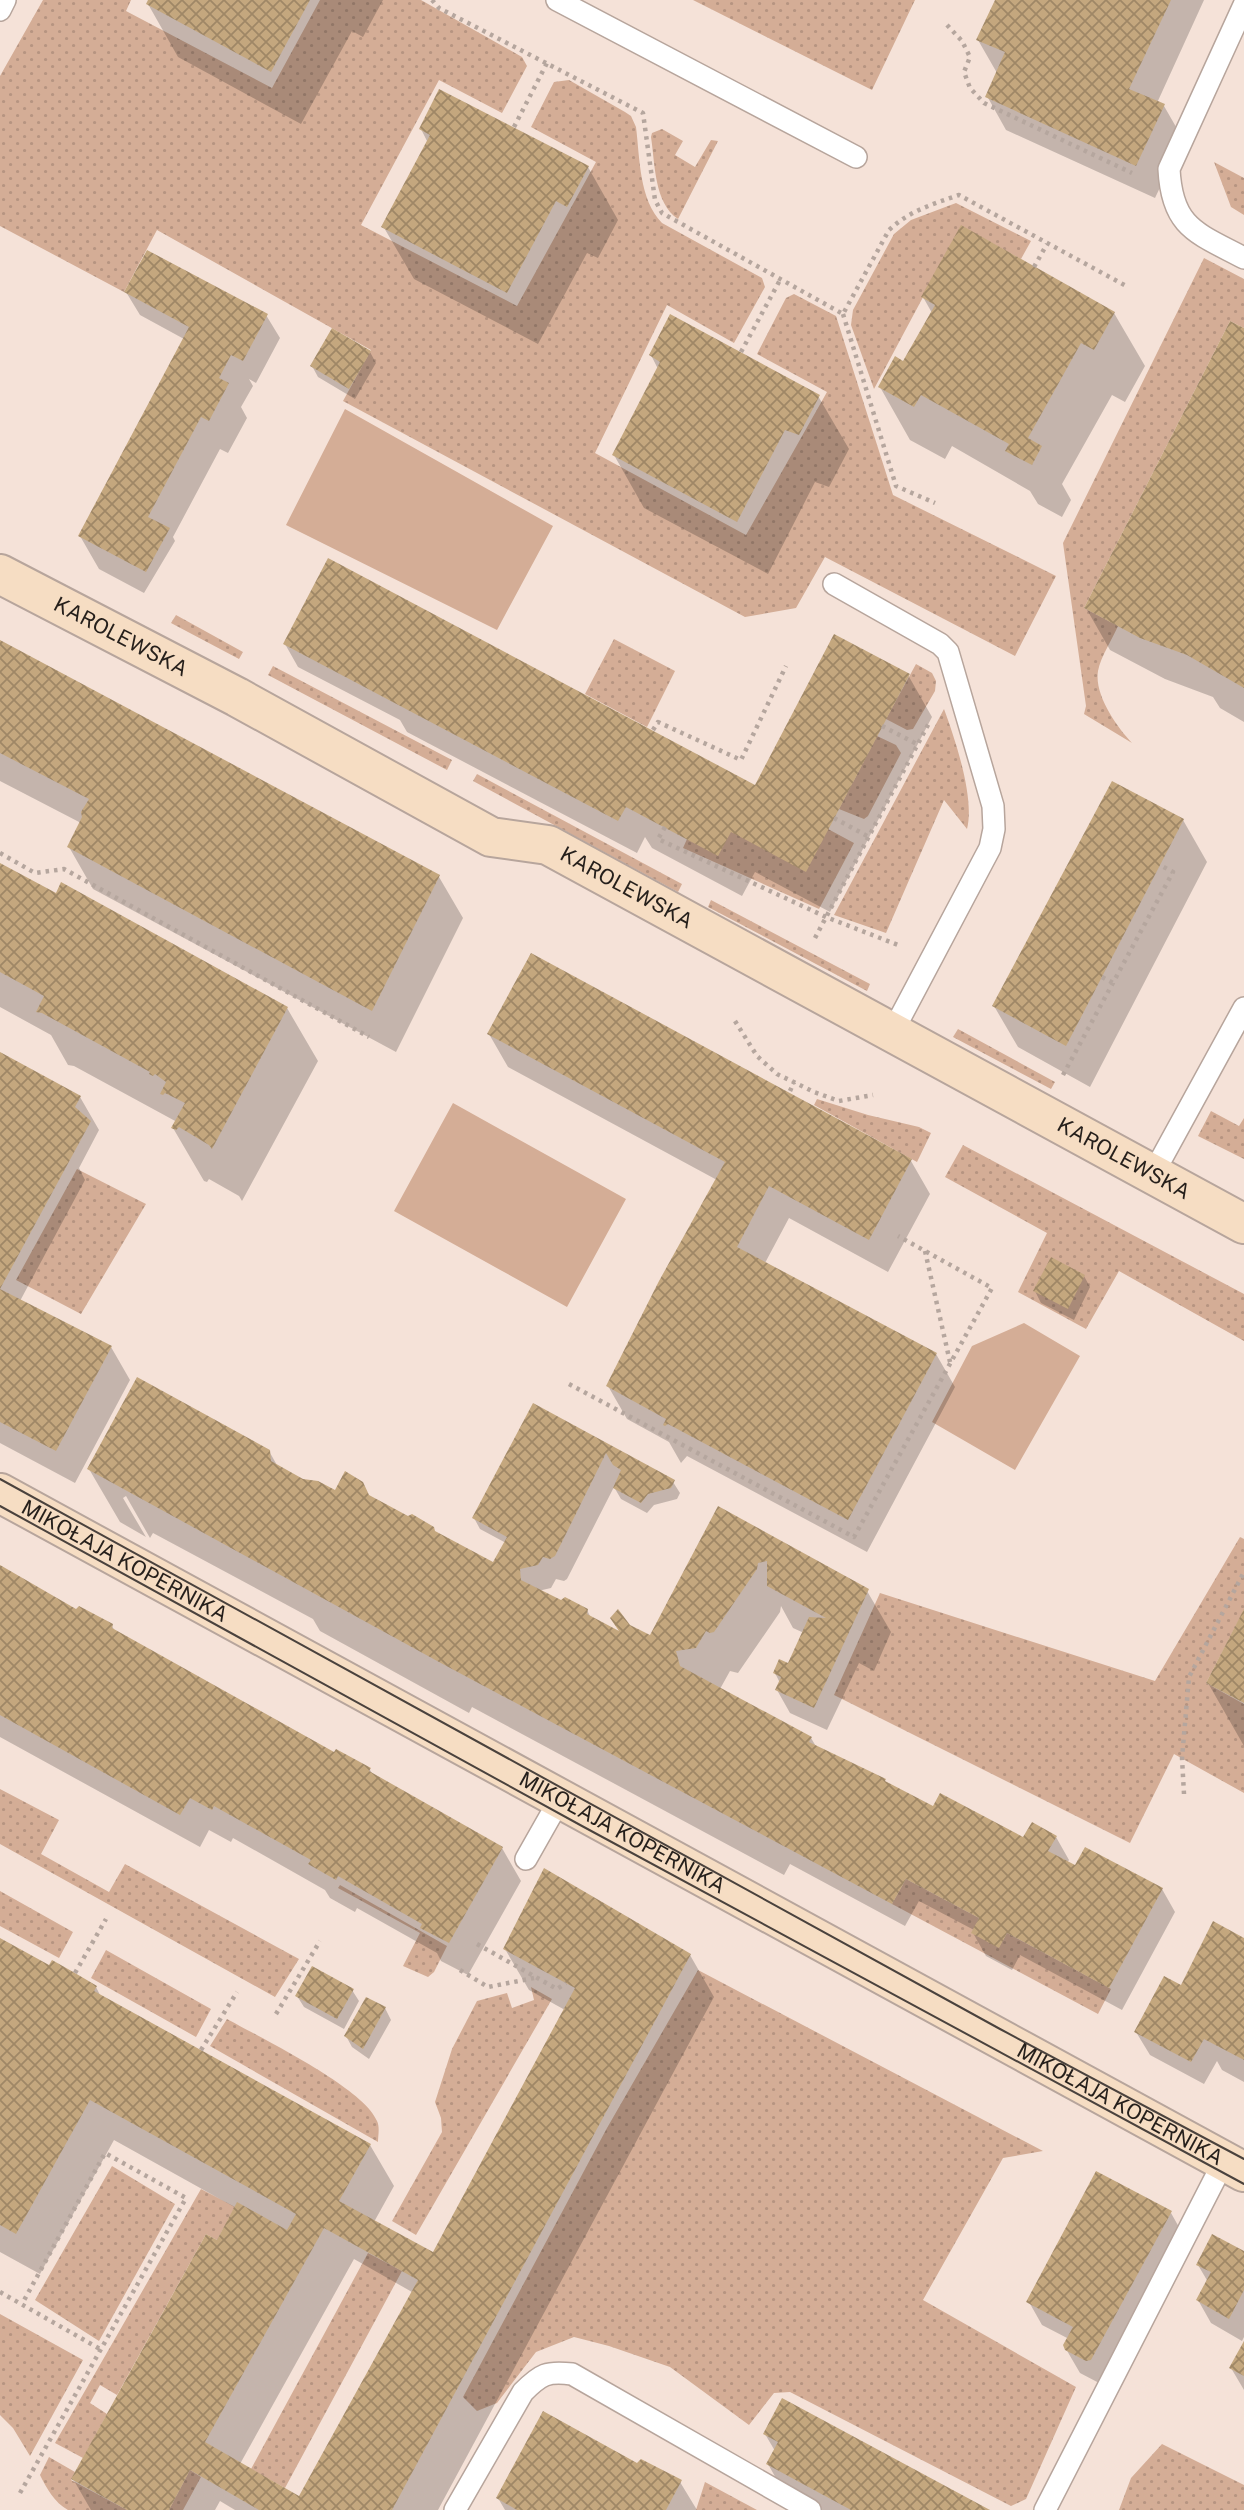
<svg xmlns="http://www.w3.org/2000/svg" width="1244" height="2510" viewBox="0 0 1244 2510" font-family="'Public Sans',sans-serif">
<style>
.grass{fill:url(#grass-dots)}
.garden{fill:#d4ad96}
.shadow{fill:#0003;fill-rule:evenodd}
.building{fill:url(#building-cross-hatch);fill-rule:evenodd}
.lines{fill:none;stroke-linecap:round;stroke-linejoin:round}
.lane-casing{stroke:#b7a59c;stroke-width:24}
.secondary-casing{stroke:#b7a59c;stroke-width:42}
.path{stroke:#b5a69e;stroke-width:4.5;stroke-dasharray:3.5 5;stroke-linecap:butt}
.lane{stroke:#fff;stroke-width:21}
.secondary{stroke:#f6ddc3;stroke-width:38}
.tram{stroke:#4a423d;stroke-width:2}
.labels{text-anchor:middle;stroke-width:5;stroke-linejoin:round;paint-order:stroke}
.street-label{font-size:21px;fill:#251f1b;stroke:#fcf1eb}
</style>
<defs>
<pattern id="grass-dots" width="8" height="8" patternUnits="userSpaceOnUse" patternTransform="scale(1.75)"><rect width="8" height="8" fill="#d4ad96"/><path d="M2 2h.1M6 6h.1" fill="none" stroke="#b69481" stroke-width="1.8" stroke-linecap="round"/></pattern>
<pattern id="building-cross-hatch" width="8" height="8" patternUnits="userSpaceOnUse" patternTransform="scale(1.75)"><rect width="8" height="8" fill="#c4a77e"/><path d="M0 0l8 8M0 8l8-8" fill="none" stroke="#9f8766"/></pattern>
</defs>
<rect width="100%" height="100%" fill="#f5e2d8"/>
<path class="grass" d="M43 0H131L126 11 272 88 320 0H421L522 57 527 66 502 113 439 80 361 225 517 306 596 162 531 127 554 82 569 80 625 112 631 116 636 127C640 159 639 199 662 223L762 278 765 287 734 343 667 305 595 453 746 535 827 392 757 354 786 298 794 294 836 316 893 495 1056 576 1015 656 825 557 796 608 745 617 343 401 371 350 157 230 124 292 0 226V76Z
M693 0H915L872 90Z
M662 129 683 141 675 155 695 167 711 140 718 141 678 219C654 203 655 163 651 137L652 133Z
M1214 162 1244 178V215L1231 207Z
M956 203 1031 241 1021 259 961 226 874 389 851 325 853 310 894 234 911 220Z
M1204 258 1244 279V328L1230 321 1084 608 1118 626C1112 640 1101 656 1098 671 1094 695 1117 727 1132 743L1084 714 1086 706 1063 543Z
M176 615 243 652 239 659 171 623Z
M614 639 675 671 647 727 585 694Z
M916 664 932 673 936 681 935 691 913 729 907 730 886 719Z
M273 666 452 760 447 770 268 675Z
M944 709C955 739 975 798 967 829L944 800 886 933 834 915Z
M877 736 896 745 901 753 868 816 864 819 839 809Z
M477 774 682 884 678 892 473 781Z
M828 829 854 843 819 909 683 848 687 839 731 832Z
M711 900 870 984 867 991 708 907Z
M958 1029 1055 1082 1051 1089 953 1037Z
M817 1099 868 1115 919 1127 931 1133 917 1162 814 1105Z
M1211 1111 1239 1126 1244 1118V1159L1198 1136Z
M963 1145 1244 1294V1341L1119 1271 1086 1329 1018 1292 1047 1233 945 1177Z
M77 1169 146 1204 81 1314 16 1280Z
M1240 1537 1244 1539V1610L1206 1683 1244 1704V1793L1174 1754 1130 1843 834 1695 880 1593 1155 1681Z
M0 1789 59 1820 41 1854 109 1892 125 1864 299 1959 275 1997 0 1844Z
M906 1879 979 1918 972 1933 999 1947 1007 1933 1111 1989 1098 2014 892 1904Z
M340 1885 447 1946 434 1972 428 1977 403 1966 420 1933 338 1888Z
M0 1891 73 1932 59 1958 0 1926Z
M106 1950 211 2009 196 2037 91 1978Z
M698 1970 1043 2151 1003 2158 923 2300 1076 2387 1026 2499 1011 2506 790 2392 774 2393 749 2425 670 2367 609 2346 574 2337 536 2352 497 2403 477 2411 463 2397 607 2128Z
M531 1987 552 1999 416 2235 392 2221 442 2132 441 2118 435 2102 452 2049 477 2001 507 1993 512 2008 534 2000Z
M227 2019C261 2038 364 2088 377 2121 380 2127 378 2136 378 2142L210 2046Z
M112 2166 175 2204 99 2341 35 2300Z
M201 2189 235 2207 217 2240 206 2234 117 2395 100 2385 90 2403 107 2414 83 2458 55 2443Z
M368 2253 402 2271 285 2488 251 2469Z
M0 2314 83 2360 30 2456 13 2428 0 2415Z
M1162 2444 1244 2485V2510H1119L1131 2478Z
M49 2457 75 2472 71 2480 127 2510H68C54 2502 47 2489 40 2475Z
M190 2470 201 2477 183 2510H169Z
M705 2482 757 2510H696Z"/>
<path class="garden" d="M345 409 553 526 497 630 286 525Z
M453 1103 626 1199 567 1307 394 1211Z
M1024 1323 1080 1356 1015 1470 932 1422 972 1346Z"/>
<path class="shadow" d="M150 0H383L363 37 352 31 301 124 178 57 148 4Z
M997 0H1204L1157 103 1164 106 1183 139 1155 198 1006 130 987 96 997 73 978 40Z
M421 129 588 167 618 220 598 258 587 253 538 344 414 279 383 226 428 143Z
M126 292 266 315 280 338 256 383 249 379 253 386 241 407 247 418 228 453 220 449 173 537 175 541 144 593 99 569 80 536 184 339 140 315Z
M923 297 1114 313 1145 366 1125 402 1112 395 1062 484 1071 500 1062 517 1038 504 1030 491 952 446 945 459 910 440 880 387 904 364 932 313Z
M1244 330V722L1220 708 1213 697 1165 679 1110 650 1086 608Z
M370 352 376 363 355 399 318 377 312 366Z
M651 355 818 396 849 449 829 487 815 482 768 574 644 508 614 455 658 369Z
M0 642 439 877 463 918 396 1052 93 889 69 847 81 823 0 781Z
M285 644 756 787 908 675 932 717 830 912 755 872 742 896 652 848 645 837 637 853 407 732 400 720 298 667Z
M1183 820 1207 862 1090 1087 1018 1047 994 1006Z
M0 865 56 895 287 1008 318 1061 242 1201 239 1196 209 1179 207 1182 204 1181 173 1128 177 1122 74 1066 68 1065 51 1035 0 1007Z
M489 1034 911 1161 930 1194 888 1272 789 1218 765 1263 936 1354 955 1387 867 1552 687 1456 681 1463 669 1442 627 1419 608 1386 717 1180 508 1067Z
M0 1054 80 1097 99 1130 79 1168 85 1180 20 1301 111 1347 130 1380 75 1483 0 1443Z
M1084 1276 1090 1287 1074 1320 1041 1303 1035 1291Z
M534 1405 673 1482 680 1493 677 1499 654 1505 647 1513 621 1499 614 1487 567 1579 564 1581 556 1579 551 1588 538 1591 561 1602 587 1610 591 1618 621 1634 629 1627 650 1638 719 1509 867 1591 891 1632 874 1671 859 1663 827 1730 790 1713 777 1690 780 1683 775 1673 789 1665 804 1633 793 1628 781 1606 780 1612 738 1673 730 1671 720 1689 811 1738 817 1748 934 1808 1023 1840 1056 1837 1069 1860 1067 1863 1162 1889 1175 1912 1122 2010 1020 1955 1012 1970 986 1956 973 1933 974 1930 919 1901 905 1926 790 1864 784 1875 472 1707 469 1713 320 1631 313 1619 153 1533 150 1538 126 1496 123 1498 146 1537 120 1522 89 1469 269 1451 278 1467 302 1481 336 1492 370 1498 493 1566 506 1543 480 1529 474 1518Z
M0 1567 76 1611 112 1626 116 1633 335 1754 337 1751 370 1770 374 1776 502 1848 521 1881 468 1975 441 1961 437 1953 357 1908 355 1912 330 1898 325 1890 233 1838 231 1842 209 1830 200 1847 0 1737Z
M1244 1613V1746L1208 1683Z
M0 1940 50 1968 96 1987 101 1997 370 2145 394 2186 374 2222 433 2254 565 2010 529 1990 505 1949 690 1955 714 1997 438 2510H235L220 2501 215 2510H91L73 2479 236 2208 114 2140 40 2274 0 2252ZM354 2259 412 2292 299 2500 240 2464Z
M1244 1940V2082L1222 2070 1217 2061 1204 2084 1150 2055 1136 2032 1181 1987Z
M352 1990 359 2001 344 2029 304 2007 297 1996Z
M385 2008 391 2020 369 2059 352 2047 346 2036Z
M1171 2213 1184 2236 1101 2384 1080 2373 1066 2349 1069 2339 1042 2325 1029 2302Z
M1244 2253V2337L1242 2341 1211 2323 1198 2300 1208 2282 1198 2265Z
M1244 2345V2390L1231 2368Z
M765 2434 986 2510H810L787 2498 768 2464 775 2451Z
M637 2465 680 2482 697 2510H505L498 2498Z"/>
<path class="building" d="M148 0H310L271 72 146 4Z
M995 0H1171L1129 89 1165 104 1136 166 985 97 1005 52 976 40Z
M439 89 589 166 567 207 556 201 507 293 381 227 430 135 419 129Z
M961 225 1115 312 1094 350 1081 343 1028 438 1042 446 1032 465 1005 451 1009 444 921 395 914 407 878 387 895 356 903 361 935 305 921 297Z
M147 250 268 314 243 361 231 355 219 378 229 383 209 421 201 417 148 517 170 528 146 572 78 536 189 327 124 292Z
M670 314 820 395 799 435 785 430 737 522 612 455 660 362 649 355Z
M1230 321 1244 328V688L1187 655 1140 638 1084 608Z
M332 328 371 351 349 389 310 366Z
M328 558 755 785 834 634 910 674 806 872 731 832 718 856 626 807 618 821 283 644Z
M0 640 440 875 372 1011 67 847 82 817 81 812 89 799 0 753Z
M1112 781 1184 819 1066 1046 992 1006Z
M0 863 56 893 61 882 288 1007 212 1149 209 1145 179 1127 176 1130 171 1128 185 1103 165 1093 163 1095 160 1094 166 1082 155 1074 153 1076 149 1074 150 1072 42 1013 36 1012 44 996 0 972Z
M531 953 912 1159 869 1240 769 1186 737 1247 937 1353 848 1520 668 1424 665 1426 663 1425 666 1419 606 1386 659 1281 725 1162 487 1034Z
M0 1052 81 1096 75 1107 91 1121 0 1289 112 1346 56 1451 0 1422Z
M1051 1257 1085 1275 1068 1309 1033 1291Z
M137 1377 270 1450 271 1461 303 1479 318 1481 335 1490 345 1471 363 1482 369 1495 408 1516 412 1514 434 1527 435 1531 493 1562 507 1537 472 1518 533 1403 675 1480 671 1488 648 1494 641 1503 613 1488 621 1470 613 1465 606 1453 555 1556 550 1559 543 1557 538 1565 520 1569 521 1580 561 1600 565 1597 588 1609 587 1614 619 1631 610 1618 618 1609 630 1625 650 1635 718 1506 869 1589 814 1708 775 1690 781 1677 773 1673 779 1659 788 1663 809 1617 826 1618 767 1586V1561L758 1563 757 1569 714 1632 710 1633 706 1631 696 1648 676 1651 680 1666 812 1737 809 1742 886 1779 885 1781 933 1806 940 1793 1023 1837 1032 1822 1057 1836 1048 1851 1075 1865 1085 1847 1163 1888 1109 1988 1007 1933 999 1948 971 1933 979 1918 906 1879 892 1904 439 1662 87 1469Z
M0 1565 76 1609 79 1606 113 1624 112 1628 334 1752 336 1749 371 1768 369 1771 503 1847 449 1943 420 1928 422 1924 338 1876 336 1880 308 1864 311 1860 214 1806 212 1810 190 1798 180 1815 0 1715Z
M1244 1609V1703L1206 1683Z
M544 1868 691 1954 392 2510H259L190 2470 169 2510H127L71 2479 206 2234 217 2240 237 2202 287 2230 296 2214 90 2100 16 2234 0 2225V1938L49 1965 52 1960 75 1973 97 1986 94 1991 371 2144 339 2201 433 2252 575 1988 503 1949ZM324 2228 418 2280 299 2496 205 2442Z
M1213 1921 1244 1938V2060L1204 2039 1191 2062 1134 2032 1164 1976 1181 1985Z
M312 1966 354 1989 337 2019 295 1996Z
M366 1997 386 2007 363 2049 344 2036Z
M1096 2171 1172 2211 1091 2360 1086 2361 1065 2350 1063 2345 1073 2327 1026 2302Z
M1212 2234 1244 2251V2290L1229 2319 1196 2300 1211 2272 1196 2265Z
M1244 2341V2376L1229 2368Z
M782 2398 990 2510H851L766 2464 778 2442 763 2434Z
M543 2411 637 2463 641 2459 682 2480 666 2510H517L496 2498Z"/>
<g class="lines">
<defs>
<path id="lane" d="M557 0 856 157
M1244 5 1169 169C1172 228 1197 233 1244 258
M0 10 5 0
M834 584 940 644 948 652 993 806 994 829 990 848 892 1033
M1153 1174 1244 1008
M526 1859 560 1799
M455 2510 523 2392C541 2374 547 2371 572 2374L810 2510
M1045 2510 1224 2161"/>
<g id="secondary">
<path id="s1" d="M0 574 237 697 491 837 548 845 1244 1224"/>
<path id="s2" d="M0 1493 1244 2172"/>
</g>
</defs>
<use href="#lane" class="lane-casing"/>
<use href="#secondary" class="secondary-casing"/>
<path class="path" d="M432 0 439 8 643 113 655 200 662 213 843 314 889 230C909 211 933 204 959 195L1128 287
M947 25 962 41 970 57 964 72 970 88 984 103 1132 173
M514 127 547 63
M1034 267 1047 244
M843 314 896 486 935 503
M741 352 780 280
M882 726 917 744
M653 730 658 722 741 760 786 666
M834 818 869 837
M665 827 658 839 826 917 898 945
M0 853 35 873 64 869 369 1037
M815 938 929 723
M1102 977 1113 983
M735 1021 757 1056 777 1074 814 1092 839 1101 873 1095
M1063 1075 1173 872 1160 865
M790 1091 794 1082
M925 1251 950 1362
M569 1384 854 1537 992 1288 898 1236
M1184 1794 1182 1758 1189 1677 1244 1572
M477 1944 557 1989 566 1983
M460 1970 488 1987 534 1978
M75 1973 106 1919
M276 2014 320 1941
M201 2050 237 1992
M0 2292 100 2349
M20 2493 186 2198 105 2153 22 2304"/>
<use href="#lane" class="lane"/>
<use href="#secondary" class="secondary"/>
<path class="tram" d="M0 1479 1000 2029 1244 2159
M0 1506 582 1826 1244 2184"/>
</g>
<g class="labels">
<g class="street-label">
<text dy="7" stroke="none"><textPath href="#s1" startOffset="136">KAROLEWSKA</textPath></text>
<text dy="7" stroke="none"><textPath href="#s1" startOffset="704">KAROLEWSKA</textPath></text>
<text dy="7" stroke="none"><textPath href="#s1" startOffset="1270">KAROLEWSKA</textPath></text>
<text dy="7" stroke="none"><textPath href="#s2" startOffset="142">MIKOŁAJA KOPERNIKA</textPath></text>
<text dy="7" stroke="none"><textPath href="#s2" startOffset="709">MIKOŁAJA KOPERNIKA</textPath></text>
<text dy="7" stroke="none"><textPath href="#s2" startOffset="1276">MIKOŁAJA KOPERNIKA</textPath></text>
</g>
</g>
</svg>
